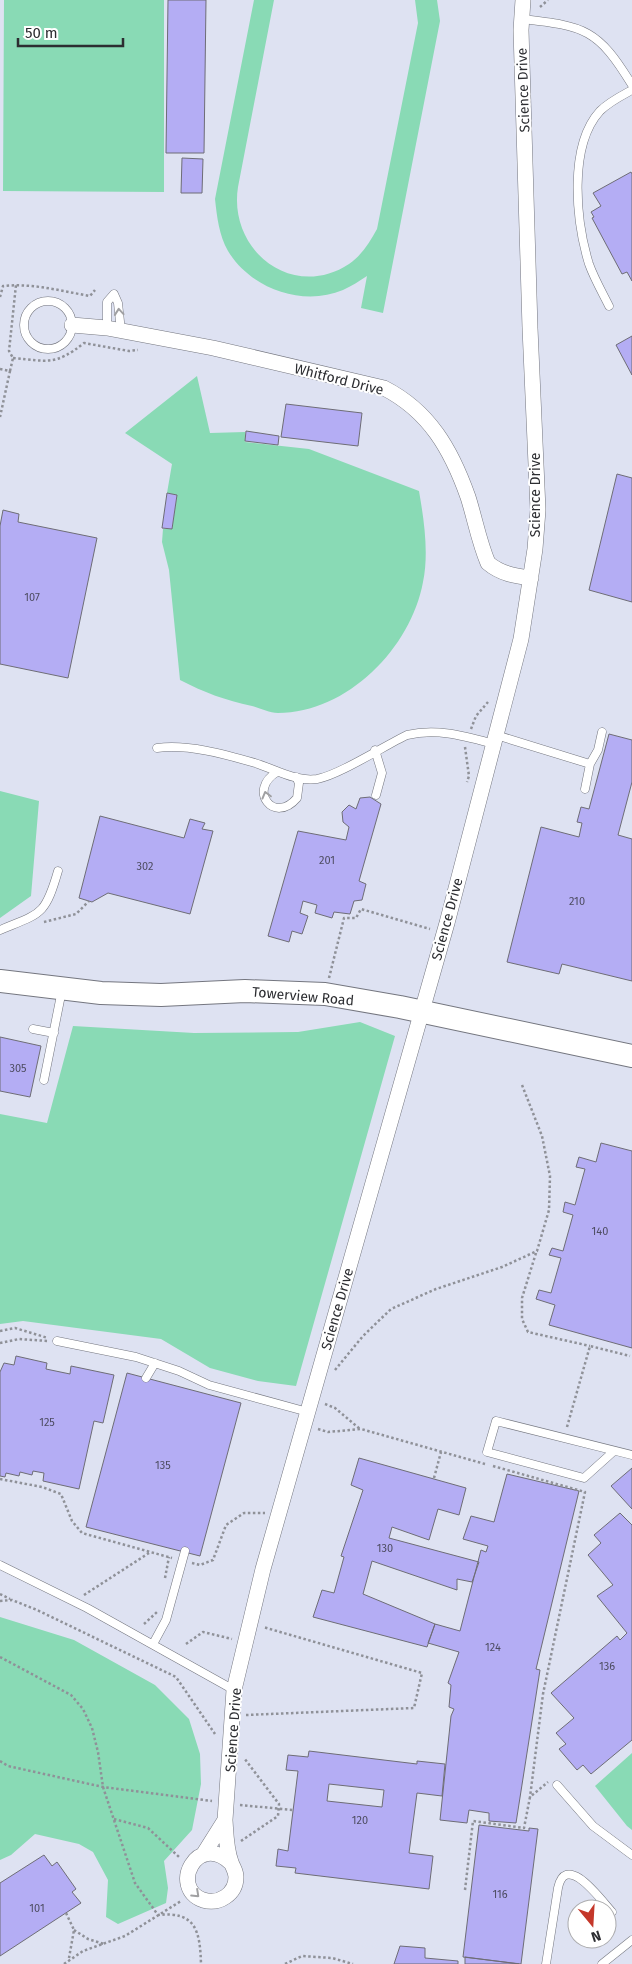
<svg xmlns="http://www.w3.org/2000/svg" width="632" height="1964" viewBox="0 0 632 1964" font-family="'Fira Sans',sans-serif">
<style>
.built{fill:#dee2f2;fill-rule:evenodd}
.green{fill:#89dab5}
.building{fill:#b4adf4;stroke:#6e6d76;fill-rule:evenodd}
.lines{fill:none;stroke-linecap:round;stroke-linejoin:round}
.lane-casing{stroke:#74767f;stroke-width:9}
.street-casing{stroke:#74767f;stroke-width:16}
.secondary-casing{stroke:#74767f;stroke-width:24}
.path{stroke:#8f9198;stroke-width:2.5;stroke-dasharray:2.5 2.5;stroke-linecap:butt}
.lane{stroke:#fff;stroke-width:8}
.street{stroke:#fff;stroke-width:15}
.secondary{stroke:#fff;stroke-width:22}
.oneway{stroke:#a0a0a2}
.labels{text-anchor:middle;stroke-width:4;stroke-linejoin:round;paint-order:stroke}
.number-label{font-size:11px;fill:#4e4d62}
.street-label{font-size:14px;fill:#2c2d31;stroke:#fff}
</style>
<rect width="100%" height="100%" fill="#eceef8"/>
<path class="built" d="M0 0H632V1964H0ZM577 1909H607V1939H577Z"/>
<path class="green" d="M4 0H164V192L3 191Z
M254 0H274L238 187C228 251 293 301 349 264 362 255 370 242 377 229L418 23 415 0H437L440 21 383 313 361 308 367 276C359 281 352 286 343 290 303 307 251 289 228 251 219 235 217 217 215 199Z
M197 376 210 433 245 432V442L309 449 419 491C424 520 429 553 423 582 411 648 347 713 278 713 269 713 260 708 252 706 225 700 205 693 180 680L169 570 162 542 163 529H172L177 495 167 493 172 464 125 433Z
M0 791 39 801 31 896 0 918Z
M360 1022 395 1036 296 1386 258 1381 210 1368 161 1339 23 1321 0 1324V1114L47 1123 73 1026 194 1033 298 1032Z
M0 1617 74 1640 155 1685 189 1719 200 1754 201 1784 192 1830 164 1861 168 1888 166 1903 118 1924 106 1917 108 1880 93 1852 79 1844 35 1834 11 1855 0 1860Z
M632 1753V1830L627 1826 595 1786Z"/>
<path class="building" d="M168 0H206L204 153H166Z
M182 158 203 159 202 193H181Z
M631 172 632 174V281L627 272 622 274 592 218 594 217 591 212 601 206 593 193Z
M632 336V375L616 345Z
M286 404 362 413 358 446 281 437Z
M246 431 279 436 278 445 245 441Z
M617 474 632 478V602L589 590Z
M167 493 177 495 172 529 162 528Z
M3 510 19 514 18 522 97 538 68 678 0 664V526Z
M609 734 632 740V782L618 835 632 839V981L562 964 559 974 507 962 541 827 579 837 582 823 577 822 581 807 589 809Z
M370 797 381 804 359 881 366 884 362 900 354 901 350 914 334 912 332 918 315 913 317 905 303 901 300 913 308 916 302 934 292 931 289 942 268 936 298 831 346 840 349 827 343 822 342 812 349 805 356 809 360 798Z
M100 816 184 838 190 819 205 823 202 829 213 831 190 914 108 893 92 902 79 898Z
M0 1037 41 1046 30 1097 0 1091Z
M601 1143 632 1151V1348L549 1325 555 1305 536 1299 539 1290 551 1293 561 1258 549 1255 552 1248 563 1251 573 1215 563 1212 565 1202 575 1205 585 1169 576 1167 579 1157 596 1162Z
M16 1356 47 1363 46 1369 70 1374 71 1366 114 1375 103 1423 94 1421 79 1489 43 1481 44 1473 33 1471 32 1475 20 1472 19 1476 6 1473 5 1477 0 1476V1372L4 1363 14 1365Z
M127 1373 241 1403 200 1556 86 1527Z
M359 1458 466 1488 459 1515 438 1509 429 1540 392 1527 389 1538 479 1562 472 1582 457 1579V1590L372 1561 363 1594 435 1624 427 1647 313 1617 322 1590 334 1593 344 1557 341 1556 363 1490 351 1485Z
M632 1468V1509L611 1486Z
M507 1474 579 1491 536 1669 540 1670 516 1823 489 1821V1813L469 1810 467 1823 440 1820 451 1716 454 1709 449 1707 451 1685 448 1683 459 1652 428 1643 435 1624 460 1631 481 1550 486 1552 488 1546 463 1539 471 1516 494 1522Z
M620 1513 632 1525V1740L591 1774 583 1765 577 1770 559 1749 566 1744 556 1733 574 1718 551 1693 617 1636 620 1640 627 1633 597 1596 613 1585 588 1555 601 1543 594 1535Z
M309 1751 417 1764V1761L445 1764 442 1796 417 1793 409 1853 433 1856 429 1889 295 1873 296 1868 276 1866 278 1849 288 1851 298 1771 286 1770 288 1755 308 1757ZM329 1784 384 1790 382 1807 327 1801Z
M479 1825 529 1831V1828L538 1829 521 1964 463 1957Z
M44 1855 52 1866 57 1862 76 1889 72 1892 81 1903 0 1956V1883Z
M400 1946 425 1948V1958L458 1961V1964H394Z
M465 1957 519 1964H465Z"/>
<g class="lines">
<defs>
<path id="lane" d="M522 19C585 26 598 29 632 85
M24 325a24 24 0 1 1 48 0a24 24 0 1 1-48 0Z
M609 306C602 292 594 278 589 264 576 222 568 146 600 111 609 102 621 96 632 90
M107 328V302L114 294 118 303 121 331
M496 735 590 764 598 750 602 732
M157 748C188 744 224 754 255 763 275 769 295 782 317 779 339 775 384 746 407 735 437 728 464 736 494 744
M375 750 382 773 376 795
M277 772C247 790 274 825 297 798L299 783 296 777
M585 789 590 764
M0 930C41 913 45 916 58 871
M33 1029 54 1033
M44 1080 62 990
M57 1341 136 1357 179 1371 209 1385 308 1412
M146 1378 155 1363
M614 1451 584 1478 487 1452 496 1421 632 1455
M0 1565 87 1608 234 1690
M153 1644 166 1620 185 1551
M557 1785 593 1826 632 1855
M546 1964 558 1888C566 1851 601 1900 612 1912
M602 1964 632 1940"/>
<path id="street" d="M72 325 107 328 213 348 384 388C429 411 451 449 468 497 475 519 479 542 488 563 501 574 515 576 531 578
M203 1855 225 1820
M231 1863C197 1831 169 1888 203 1900 219 1905 236 1894 236 1877 236 1871 233 1868 231 1862 226 1849 226 1834 225 1820L234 1690 263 1569 447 923 521 639 535 549 538 510 530 328 521 30 523 0"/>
<path id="secondary" d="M0 981 101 993 161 995 245 991 325 994 400 1007 632 1056"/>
</defs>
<use href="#lane" class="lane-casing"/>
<use href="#street" class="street-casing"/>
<use href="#secondary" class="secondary-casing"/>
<path class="path" d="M540 7 548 0
M0 297 3 286C33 283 61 291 90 296L95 290
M13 358C48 361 55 366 84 343L129 351 138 350
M0 369 10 371 0 417
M10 371 13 358 9 351 16 285
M471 729 476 716 488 702
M465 747 469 776 467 782
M44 922 76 914 89 901
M329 978 344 918H356L361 909 430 929
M536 1253 522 1298V1319L528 1332 590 1346
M0 1331 15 1328 48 1338
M0 1343 19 1339 48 1341
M335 1370 363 1336 391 1309 436 1289 502 1267 537 1251 549 1210 550 1176 542 1136 522 1085
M325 1404 335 1408 360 1429
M567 1427 590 1346 630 1356
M318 1429 328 1432 361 1429 485 1464
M493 1466 585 1492 543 1694 530 1797
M434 1478 441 1452
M0 1479 42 1487 61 1494 72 1521 82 1533 172 1558
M192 1563 200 1565 213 1560 226 1525 244 1513H265
M165 1578 169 1557
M0 1594 10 1599
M84 1595 149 1553
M0 1601 12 1600 37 1610 176 1677 215 1734
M144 1624 157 1612
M186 1644 203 1632 232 1639
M0 1657 71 1695 83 1709 92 1728 98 1752 103 1787 135 1883 158 1915C196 1911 200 1931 201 1964
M246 1715 414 1708 422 1673 263 1627
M0 1761 8 1766 103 1787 212 1801
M240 1805 293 1810
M114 1819 148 1828 179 1857
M241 1841 278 1816 279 1804 244 1758
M465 1890 473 1821 524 1828 530 1797 548 1782
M66 1913 74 1930 69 1958
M74 1930 88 1939 104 1944
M64 1964 83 1951 125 1936 181 1901
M285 1964 302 1956 332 1958 353 1964"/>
<use href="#lane" class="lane"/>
<use href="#street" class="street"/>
<use href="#secondary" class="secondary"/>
</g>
<defs><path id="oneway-chevron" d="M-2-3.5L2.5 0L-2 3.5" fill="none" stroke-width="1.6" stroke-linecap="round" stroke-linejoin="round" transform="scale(1.25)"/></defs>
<g class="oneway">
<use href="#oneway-chevron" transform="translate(119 312) rotate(-95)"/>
<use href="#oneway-chevron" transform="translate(266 795) rotate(-105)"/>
<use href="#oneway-chevron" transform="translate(196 1894) rotate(43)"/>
</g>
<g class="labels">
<g class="number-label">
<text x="32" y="601">107</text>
<text x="327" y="864">201</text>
<text x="145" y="870">302</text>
<text x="577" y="905">210</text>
<text x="18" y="1072">305</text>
<text x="600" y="1235">140</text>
<text x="47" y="1426">125</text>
<text x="163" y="1469">135</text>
<text x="385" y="1552">130</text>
<text x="493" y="1651">124</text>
<text x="607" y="1670">136</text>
<text x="360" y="1824">120</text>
<text x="500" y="1898">116</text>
<text x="37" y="1912">101</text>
</g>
<g class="street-label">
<text transform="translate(523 90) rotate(-92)" y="5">Science Drive</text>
<text transform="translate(339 379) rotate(14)" y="5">Whitford Drive</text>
<text transform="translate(535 495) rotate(-90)" y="5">Science Drive</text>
<text transform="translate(447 919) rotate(-75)" y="5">Science Drive</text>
<text transform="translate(303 996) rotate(5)" y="5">Towerview Road</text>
<text transform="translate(337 1309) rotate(-74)" y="5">Science Drive</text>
<text transform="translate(233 1730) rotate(-86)" y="5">Science Drive</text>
</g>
</g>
<g transform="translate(592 1924) rotate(162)"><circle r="24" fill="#ffffff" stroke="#ababad"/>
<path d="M0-4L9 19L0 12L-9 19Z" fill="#c4372a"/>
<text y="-8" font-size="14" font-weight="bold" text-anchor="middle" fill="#2c2d31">N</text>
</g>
<path d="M18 38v8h105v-8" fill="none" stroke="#2c2d31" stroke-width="2.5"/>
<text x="25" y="38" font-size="15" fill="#2c2d31" stroke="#ffffff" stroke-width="4" paint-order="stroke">50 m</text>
</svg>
